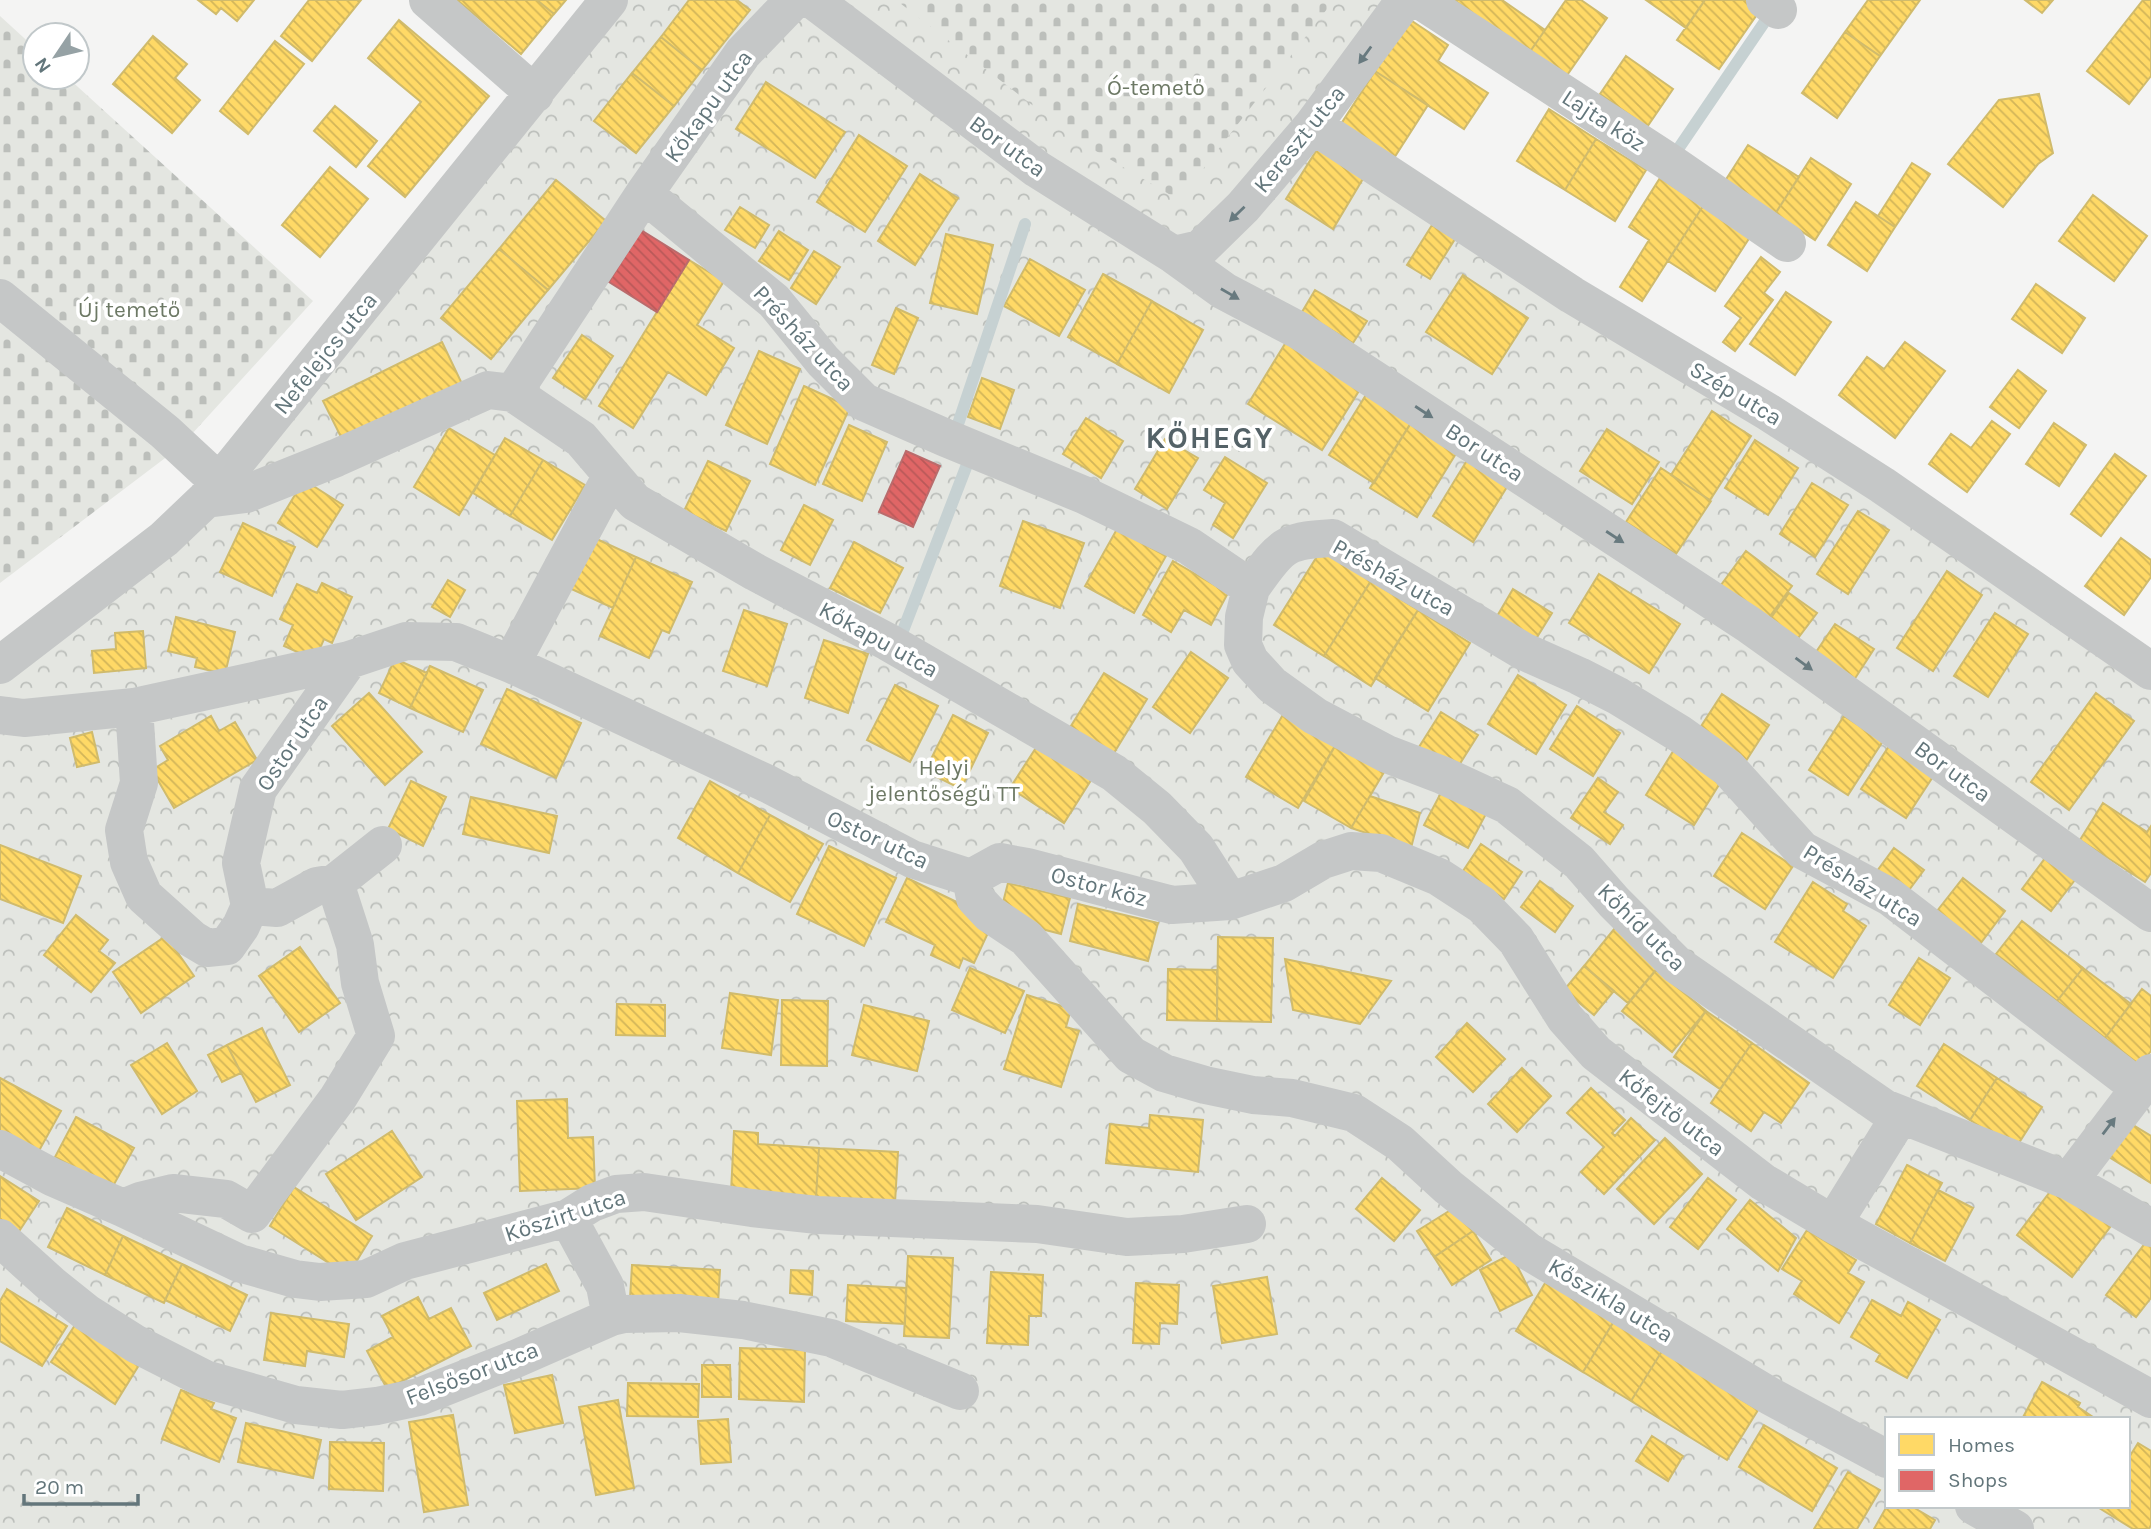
<svg xmlns="http://www.w3.org/2000/svg" width="2151" height="1529" viewBox="0 0 2151 1529" font-family="Karla,sans-serif">
<style>
.forest{fill:url(#forest-crowns);fill-rule:evenodd}
.cemetery{fill:url(#cemetery-stones)}
.homes{fill:url(#homes-back-hatch);stroke:#d0bb6c;stroke-width:2}
.shops{fill:url(#shops-back-hatch);stroke:#ba6b6c;stroke-width:2}
.lines{fill:none;stroke-linecap:round;stroke-linejoin:round}
.stream{stroke:#c6d1d2;stroke-width:12}
.minor{stroke:#c5c7c7;stroke-width:38}
.oneway{fill:#687a7f}
.labels{text-anchor:middle;stroke-width:7;stroke-linejoin:round;paint-order:stroke}
.park-label{font-size:23px;fill:#6d7965;stroke:#fff}
.street-label{font-size:23px;fill:#63767b;stroke:#fff}
.district-label{font-size:30px;font-weight:bold;letter-spacing:2px;fill:#546267;stroke:#fff}
</style>
<defs>
<pattern id="forest-crowns" width="20" height="18" patternUnits="userSpaceOnUse" patternTransform="scale(1.75)"><rect width="20" height="18" fill="#e4e6e1"/><path d="M2 6a3 3 0 1 1 6 0M12 15a3 3 0 1 1 6 0" fill="none" stroke="#bcbfbb"/></pattern>
<pattern id="cemetery-stones" width="16" height="16" patternUnits="userSpaceOnUse" patternTransform="scale(1.75)"><rect width="16" height="16" fill="#e4e6e1"/><path d="M2 7V4a2 2 0 0 1 4 0v3zM10 15v-3a2 2 0 0 1 4 0v3z" fill="#bcbfbb"/></pattern>
<pattern id="homes-back-hatch" width="6" height="6" patternUnits="userSpaceOnUse" patternTransform="scale(1.75)"><rect width="6" height="6" fill="#ffd966"/><path d="M-1 5l2 2M0 0l6 6M5-1l2 2" fill="none" stroke="#d2b559"/></pattern>
<pattern id="shops-back-hatch" width="6" height="6" patternUnits="userSpaceOnUse" patternTransform="scale(1.75)"><rect width="6" height="6" fill="#e06666"/><path d="M-1 5l2 2M0 0l6 6M5-1l2 2" fill="none" stroke="#b95959"/></pattern>
</defs>
<rect width="100%" height="100%" fill="#f4f4f3"/>
<path class="forest" d="M609 0H1405L1314 125 2151 671V1529H0V665L126 567ZM1887 1419H2128V1506H1887Z"/>
<path class="cemetery" d="M896 0H1334L1179 200 1079 141Z
M0 16 35 48V77H67L313 301 181 446 0 583Z"/>
<path class="homes" d="M198 0H254L237 21 221 8 216 14Z
M309 0H361L312 61 281 36Z
M457 0H537L554 14 521 54Z
M537 0H566L554 14Z
M689 0H737L750 10 702 70 661 37Z
M1454 0H1502L1545 30 1529 53Z
M1566 0H1581L1607 18 1565 78 1529 53Z
M1646 0H1705L1686 28Z
M1705 0H1754L1763 6 1719 69 1677 40Z
M1868 0H1920L1880 56 1845 32Z
M2025 0H2053L2042 13Z
M2143 0H2151V76L2129 104 2087 71Z
M1409 19 1448 45 1438 61 1488 93 1464 129 1375 71Z
M399 20 489 96 405 197 368 166 421 102 368 58Z
M1845 32 1880 56 1837 118 1802 93Z
M153 36 187 64 175 78 200 100 172 133 113 84Z
M661 37 702 70 674 106 632 73Z
M275 41 304 64 248 134 220 111Z
M1626 56 1673 89 1647 127 1600 94Z
M1375 71 1428 105 1394 158 1341 124Z
M632 73 674 106 636 153 594 121Z
M766 82 845 132 815 178 736 129Z
M2039 94 2053 153 2038 164 2003 207 1948 164 1999 100Z
M335 106 377 141 356 167 314 131Z
M1549 109 1596 139 1565 190 1517 161Z
M859 135 907 166 865 232 817 202Z
M1596 139 1646 170 1615 221 1565 190Z
M1748 145 1799 177 1775 214 1725 181Z
M1318 148 1364 177 1333 229 1286 199Z
M1811 158 1851 184 1815 240 1775 214Z
M1912 163 1930 174 1895 227 1878 216Z
M330 167 368 199 320 257 282 225Z
M920 174 958 198 915 265 878 241Z
M1660 178 1703 206 1642 301 1620 287 1649 240 1629 227Z
M556 180 606 221 548 290 499 249Z
M2093 195 2147 236 2114 281 2059 241Z
M1856 202 1895 227 1867 271 1828 245Z
M1703 206 1750 237 1715 291 1668 261Z
M740 207 769 225 755 248 725 230Z
M1432 225 1455 239 1430 279 1407 265Z
M779 231 808 250 789 280 759 261Z
M946 234 993 245 977 314 930 303Z
M499 249 548 290 491 359 441 318Z
M814 251 840 267 816 304 791 288Z
M1761 257 1780 272 1764 293 1773 300 1735 351 1723 342 1741 318 1725 306Z
M1030 259 1085 290 1059 336 1004 306Z
M689 260 724 281 697 325 734 348 706 395 668 372 633 428 599 406Z
M1103 274 1152 301 1117 364 1068 337Z
M1463 275 1528 318 1492 374 1426 332Z
M2036 284 2085 318 2062 353 2012 319Z
M1315 290 1367 321 1353 343 1302 312Z
M1786 292 1831 322 1795 375 1750 344Z
M1152 301 1203 330 1169 393 1117 364Z
M896 308 918 318 894 374 872 365Z
M582 335 613 356 585 399 553 378Z
M1288 339 1362 386 1322 450 1248 404Z
M442 342 464 388 346 447 323 401Z
M1905 342 1945 371 1895 438 1839 395 1867 357 1884 369Z
M759 351 800 369 767 444 726 425Z
M2018 370 2046 391 2019 428 1990 407Z
M982 378 1014 390 1000 429 968 417Z
M804 386 850 407 815 485 770 464Z
M1369 390 1414 418 1374 483 1329 455Z
M1712 411 1751 436 1710 500 1671 475Z
M1086 418 1123 441 1101 478 1063 454Z
M1414 418 1460 447 1417 517 1370 488Z
M1992 421 2010 434 1967 492 1929 464 1951 434 1971 448Z
M2054 423 2086 445 2059 486 2026 464Z
M849 425 887 442 862 501 823 484Z
M449 428 495 455 459 515 414 487Z
M1607 429 1659 462 1632 504 1580 471Z
M505 438 543 460 510 516 473 493Z
M1165 439 1198 458 1167 509 1135 489Z
M1755 440 1798 468 1768 515 1725 488Z
M2115 454 2146 476 2101 536 2071 514Z
M1225 457 1267 483 1233 538 1213 525 1225 503 1204 490Z
M1469 457 1510 482 1473 542 1433 516Z
M543 460 585 485 552 540 510 516Z
M708 461 750 481 726 531 684 511Z
M1661 468 1711 501 1676 554 1626 522Z
M304 480 343 505 317 547 278 523Z
M1812 483 1848 505 1815 557 1780 534Z
M804 505 833 520 810 565 781 550Z
M1858 511 1889 530 1848 594 1817 574Z
M1023 521 1084 543 1060 608 1000 586Z
M243 523 295 547 272 596 220 572Z
M1117 529 1166 556 1134 613 1085 586Z
M590 536 636 557 613 608 567 587Z
M2121 538 2151 560V577L2124 615 2085 586Z
M854 542 903 568 880 613 830 588Z
M1323 547 1372 579 1324 656 1274 625Z
M1746 551 1792 586 1768 619 1721 585Z
M636 557 692 582 669 633 662 630 649 658 600 636Z
M1173 561 1228 593 1211 625 1184 610 1171 632 1143 615Z
M1947 571 1982 595 1933 671 1897 648Z
M1599 574 1680 624 1649 673 1569 623Z
M448 580 465 590 450 617 432 607Z
M1371 581 1418 610 1371 686 1324 656Z
M322 583 352 597 332 643 324 639 315 660 284 646 293 625 280 619 297 584 317 593Z
M1513 589 1552 613 1534 642 1496 618Z
M1789 593 1817 613 1792 646 1765 626Z
M744 610 787 624 767 686 723 671Z
M1418 610 1470 643 1428 711 1375 678Z
M1995 613 2028 634 1988 697 1954 676Z
M176 617 235 632 225 674 195 667 197 658 168 651Z
M1835 624 1874 649 1854 680 1814 655Z
M143 631 146 668 94 673 92 651 116 649 115 633Z
M824 640 868 654 848 713 805 698Z
M1191 652 1228 678 1190 733 1153 707Z
M395 659 427 673 410 708 379 693Z
M430 666 483 690 463 732 410 708Z
M1104 673 1147 699 1109 761 1066 734Z
M1518 675 1566 705 1536 754 1488 724Z
M895 685 938 706 910 762 867 740Z
M507 689 581 723 556 778 481 744Z
M369 693 422 752 385 785 332 726Z
M2096 693 2134 721 2069 810 2031 782Z
M1722 694 1769 725 1746 761 1698 731Z
M1577 706 1620 733 1593 776 1550 749Z
M1287 708 1339 739 1298 808 1246 777Z
M1441 712 1478 735 1456 770 1419 747Z
M953 715 988 733 961 789 925 771Z
M211 716 219 731 235 722 257 760 174 808 152 770 168 760 160 746Z
M1844 716 1883 741 1848 795 1809 770Z
M92 732 99 762 77 767 70 738Z
M1339 739 1387 767 1351 828 1304 801Z
M1039 743 1093 777 1064 823 1010 788Z
M1891 743 1936 772 1906 818 1861 789Z
M1677 745 1725 775 1694 825 1646 795Z
M1598 778 1618 792 1604 812 1623 825 1610 844 1571 818Z
M411 781 446 797 423 846 388 829Z
M710 781 770 815 738 873 678 838Z
M1444 787 1488 810 1468 848 1424 825Z
M1370 796 1420 813 1411 848 1351 828Z
M471 797 557 816 549 853 463 834Z
M2103 803 2147 832 2151 826V873L2145 882 2080 840Z
M770 815 823 844 790 902 738 873Z
M1742 833 1793 866 1765 909 1714 876Z
M1481 844 1522 872 1504 899 1463 871Z
M0 845 81 876 63 923 0 899Z
M829 846 896 878 864 946 797 914Z
M1894 848 1924 870 1906 894 1877 871Z
M2049 853 2078 876 2051 911 2022 889Z
M907 878 994 920 974 963 963 958 959 968 931 955 935 945 886 922Z
M1963 878 2005 911 1980 944 1937 911Z
M1540 881 1573 906 1555 932 1521 907Z
M1813 882 1847 904 1843 911 1866 926 1833 978 1775 942Z
M1008 883 1070 898 1061 934 999 918Z
M1078 904 1158 923 1148 961 1070 941Z
M76 915 108 940 99 951 115 963 91 992 44 955Z
M2022 921 2083 968 2057 1001 1996 954Z
M1615 928 1660 965 1628 1003 1584 966Z
M166 936 194 976 141 1013 113 972Z
M1218 937 1273 938 1271 1022 1217 1021Z
M300 947 340 1003 299 1032 259 976Z
M1919 958 1950 978 1920 1025 1889 1005Z
M1285 959 1391 981 1360 1024 1293 1010Z
M1584 966 1614 991 1594 1015 1564 990Z
M970 968 1024 991 1005 1033 952 1010Z
M2083 968 2131 1004 2105 1038 2057 1001Z
M1168 969 1217 970V1021L1167 1020Z
M1656 970 1706 1011 1672 1052 1622 1011Z
M2142 989 2151 996V1051L2140 1065 2105 1038Z
M730 993 778 1000 771 1055 722 1048Z
M1027 995 1071 1009 1066 1027 1079 1031 1061 1087 1004 1069Z
M782 1000 828 1001 827 1066 781 1065Z
M617 1004 665 1005V1036L616 1035Z
M864 1005 929 1021 917 1071 852 1055Z
M1706 1011 1752 1043 1720 1089 1674 1057Z
M1467 1023 1505 1059 1473 1092 1436 1057Z
M262 1028 290 1085 256 1102 227 1045Z
M167 1043 197 1091 162 1114 131 1065Z
M1752 1043 1809 1083 1781 1123 1764 1112 1751 1131 1711 1103Z
M1944 1044 1997 1078 1970 1120 1917 1086Z
M227 1045 241 1073 222 1082 208 1055Z
M1522 1068 1551 1096 1517 1132 1488 1104Z
M0 1078 61 1111 35 1158 0 1139Z
M1997 1078 2042 1107 2015 1149 1970 1120Z
M1591 1088 1625 1120 1612 1133 1615 1136 1631 1118 1655 1140 1604 1194 1581 1172 1604 1147 1567 1113Z
M567 1099 568 1138 593 1137 595 1188 520 1191 517 1101Z
M1150 1115 1203 1120 1198 1172 1106 1163 1110 1124 1149 1128Z
M76 1117 134 1148 112 1188 55 1157Z
M2125 1120 2151 1136V1183L2104 1154Z
M392 1131 422 1177 356 1220 326 1174Z
M734 1131 758 1133V1144L819 1148 816 1198 731 1193Z
M1665 1138 1702 1174 1654 1224 1617 1189Z
M819 1148 898 1152 895 1203 816 1198Z
M1907 1165 1942 1183 1910 1243 1876 1224Z
M0 1176 39 1201 16 1236 0 1226Z
M1382 1178 1420 1210 1394 1241 1356 1209Z
M1708 1178 1736 1200 1698 1249 1670 1227Z
M2056 1184 2111 1226 2072 1277 2017 1235Z
M294 1187 372 1236 348 1275 270 1226Z
M1938 1190 1973 1208 1945 1261 1910 1243Z
M1750 1200 1796 1238 1778 1271 1727 1229Z
M1457 1206 1473 1231 1434 1257 1417 1231Z
M67 1208 123 1236 105 1275 48 1247Z
M1807 1230 1856 1260 1848 1273 1864 1282 1839 1323 1794 1294 1802 1281 1782 1269Z
M1473 1231 1491 1260 1452 1285 1434 1257Z
M123 1236 182 1264 164 1303 105 1275Z
M2146 1242 2151 1246V1298L2136 1317 2106 1295Z
M1511 1254 1532 1295 1500 1311 1480 1270Z
M908 1256 953 1258 949 1338 904 1336Z
M182 1264 247 1295 230 1331 165 1300Z
M546 1264 559 1291 497 1320 484 1293Z
M632 1265 720 1270 718 1304 630 1299Z
M791 1270 813 1271 812 1295 790 1293Z
M991 1272 1043 1275 1041 1316H1029L1028 1345 987 1343Z
M1267 1277 1277 1334 1222 1343 1213 1286Z
M1547 1280 1614 1321 1583 1372 1516 1331Z
M1136 1283 1179 1285 1177 1324 1160 1323 1159 1344 1133 1343Z
M848 1285 906 1288 905 1324 846 1321Z
M7 1289 67 1326 42 1366 0 1341V1301Z
M418 1297 429 1319 451 1308 471 1346 387 1389 367 1351 393 1337 382 1316Z
M1872 1300 1901 1316 1908 1302 1940 1320 1907 1378 1876 1361 1880 1354 1851 1337Z
M271 1313 349 1324 344 1357 307 1351 305 1366 264 1360Z
M1614 1321 1662 1351 1631 1401 1583 1372Z
M75 1325 139 1365 115 1404 51 1362Z
M740 1348 805 1350 804 1402 739 1399Z
M1662 1351 1758 1410 1727 1460 1631 1401Z
M702 1365H730L731 1397H702Z
M552 1375 563 1423 515 1433 504 1385Z
M2042 1382 2080 1403 2078 1407 2096 1419H2022Z
M628 1383 699 1384 698 1417 627 1416Z
M181 1390 214 1403 211 1409 236 1418 219 1462 162 1439Z
M618 1400 634 1488 596 1495 579 1407Z
M453 1415 468 1505 424 1512 409 1422Z
M728 1419 731 1462 701 1464 698 1421Z
M246 1423 321 1440 313 1478 238 1462Z
M1764 1425 1837 1468 1812 1511 1739 1467Z
M1652 1436 1683 1456 1668 1481 1636 1461Z
M330 1442 384 1443 383 1491 329 1489Z
M2138 1443 2151 1451V1525L2149 1529H2133L2099 1508 2100 1506H2128V1459Z
M1848 1472 1880 1490 1857 1529H1814Z
M1887 1506H1911L1935 1520 1930 1529H1874Z"/>
<path class="shops" d="M641 230 689 260 657 312 609 282Z
M906 451 940 466 913 527 879 512Z"/>
<g class="lines">
<path class="stream" d="M1672 158 1772 11
M956 430 1025 224
M899 641 968 462"/>
<path class="minor" d="M428 0 535 94
M813 0 1037 169 1174 255 1224 291 1300 331 1748 624 2151 913
M1420 0 1672 164 1787 243
M1765 0 1778 10
M1313 125 1572 295 1768 412 1882 485 2151 671
M644 194 774 301 823 361 864 402 946 438 1084 495 1189 546 1251 588C1260 576 1274 553 1288 546 1302 539 1319 539 1333 538L1523 651 1579 676 1618 696 1680 734 1728 768 1802 850 1890 897 2138 1087
M1174 255 1200 249 1243 207 1313 125 1405 0
M0 298 165 432 220 483
M513 393 644 194 743 53 794 0
M206 499 246 494 336 458 488 390 513 393 581 439 635 502 755 572 888 642 1114 773 1157 808 1196 848 1230 901
M1251 588 1244 617 1243 645 1250 661 1272 685 1315 716 1387 754 1442 775 1507 805 1579 862 1614 902 1677 965 1884 1108 2069 1181 2151 1228
M511 664 612 475
M0 665 164 539 206 499 609 0
M134 707 139 783 124 830 129 862 144 896 192 939 207 948 227 946 241 926 250 906 241 863 258 789 349 660
M0 715 24 718 134 707 349 660 406 641 456 642 511 664 768 784 912 859 971 878 975 898 990 914 1026 938 1131 1055 1164 1073 1205 1085 1253 1095 1292 1098 1354 1113 1400 1143 1448 1187 1528 1251 1770 1396 1887 1459
M971 878 1000 862 1027 867 1172 905 1230 901 1284 883 1323 860 1351 851 1381 853 1439 877 1482 905 1516 940 1565 1018 1596 1053 1763 1182 1833 1224 2151 1399
M335 883 383 845
M0 1149 52 1177 123 1208 239 1263 295 1279 320 1282 366 1279 405 1261 568 1218 592 1203 616 1194 644 1192 752 1208 818 1215 1037 1224 1127 1237 1183 1234 1247 1224
M2069 1181 2151 1073
M123 1208 140 1201 173 1193 226 1199 252 1214 338 1098 376 1036 360 983 355 945 335 883 317 886 277 908 250 906
M568 1218 605 1286 611 1317
M1833 1224 1900 1116
M0 1238 52 1285 87 1313 136 1344 205 1379 296 1405 342 1410 377 1406 419 1397 513 1360 611 1317 624 1314 679 1313 743 1320 831 1338 960 1391
M1974 1506 2015 1529"/>
</g>
<defs><path id="oneway-solid" d="M-6-.8H1V-3.2L6.5 0L1 3.2V.8H-6Z" transform="scale(1.75)"/></defs>
<g class="oneway">
<use href="#oneway-solid" transform="translate(1365 55) rotate(126)"/>
<use href="#oneway-solid" transform="translate(1237 214) rotate(136)"/>
<use href="#oneway-solid" transform="translate(1230 294) rotate(30)"/>
<use href="#oneway-solid" transform="translate(1424 412) rotate(33)"/>
<use href="#oneway-solid" transform="translate(1615 537) rotate(33)"/>
<use href="#oneway-solid" transform="translate(1804 664) rotate(36)"/>
<use href="#oneway-solid" transform="translate(2109 1126) rotate(-53)"/>
</g>
<g class="labels">
<g class="park-label">
<text x="1156" y="95">Ó-temető</text>
<text x="129" y="317">Új temető</text>
<text x="944" y="775">Helyi<tspan x="944" dy="26">jelentőségű TT</tspan></text>
</g>
<g class="street-label">
<text transform="translate(708 106) rotate(-54)" y="8">Kőkapu utca</text>
<text transform="translate(1604 120) rotate(33)" y="8">Lajta köz</text>
<text transform="translate(1299 139) rotate(-51)" y="8">Kereszt utca</text>
<text transform="translate(1008 146) rotate(36)" y="8">Bor utca</text>
<text transform="translate(804 338) rotate(47)" y="8">Présház utca</text>
<text transform="translate(325 353) rotate(-51)" y="8">Nefelejcs utca</text>
<text transform="translate(1736 393) rotate(31)" y="8">Szép utca</text>
<text transform="translate(1485 452) rotate(33)" y="8">Bor utca</text>
<text transform="translate(1394 577) rotate(29)" y="8">Présház utca</text>
<text transform="translate(879 639) rotate(29)" y="8">Kőkapu utca</text>
<text transform="translate(292 743) rotate(-56)" y="8">Ostor utca</text>
<text transform="translate(1953 771) rotate(36)" y="8">Bor utca</text>
<text transform="translate(878 839) rotate(25)" y="8">Ostor utca</text>
<text transform="translate(1863 885) rotate(32)" y="8">Présház utca</text>
<text transform="translate(1099 886) rotate(15)" y="8">Ostor köz</text>
<text transform="translate(1642 927) rotate(45)" y="8">Kőhíd utca</text>
<text transform="translate(1672 1112) rotate(38)" y="8">Kőfejtő utca</text>
<text transform="translate(565 1215) rotate(-18)" y="8">Kőszirt utca</text>
<text transform="translate(1611 1300) rotate(31)" y="8">Kőszikla utca</text>
<text transform="translate(472 1373) rotate(-21)" y="8">Felsősor utca</text>
</g>
<g class="district-label">
<text x="1210" y="448">KŐHEGY</text>
</g>
</g>
<rect x="1885" y="1417" width="245" height="91" fill="#ffffff" stroke="#c1c8ca" stroke-width="2"/>
<rect x="1899" y="1434" width="35" height="21" fill="#ffd966" stroke="#c1c8ca" stroke-width="2"/>
<text x="1948" y="1452" font-size="21" fill="#63767b">Homes</text>
<rect x="1899" y="1470" width="35" height="21" fill="#e06666" stroke="#c1c8ca" stroke-width="2"/>
<text x="1948" y="1487" font-size="21" fill="#63767b">Shops</text>
<g transform="translate(56 56) rotate(235)"><circle r="33" fill="#ffffff" stroke="#c1c8ca" stroke-width="2"/>
<path d="M0-5L12 26L0 18L-12 26Z" fill="#96a2a5"/>
<text y="-10" font-size="19" font-weight="bold" text-anchor="middle" fill="#63767b">N</text>
</g>
<path d="M24 1494v10h114v-10" fill="none" stroke="#63767b" stroke-width="3.5"/>
<text x="35" y="1494" font-size="21" fill="#63767b" stroke="#ffffff" stroke-width="5" paint-order="stroke">20 m</text>
</svg>
